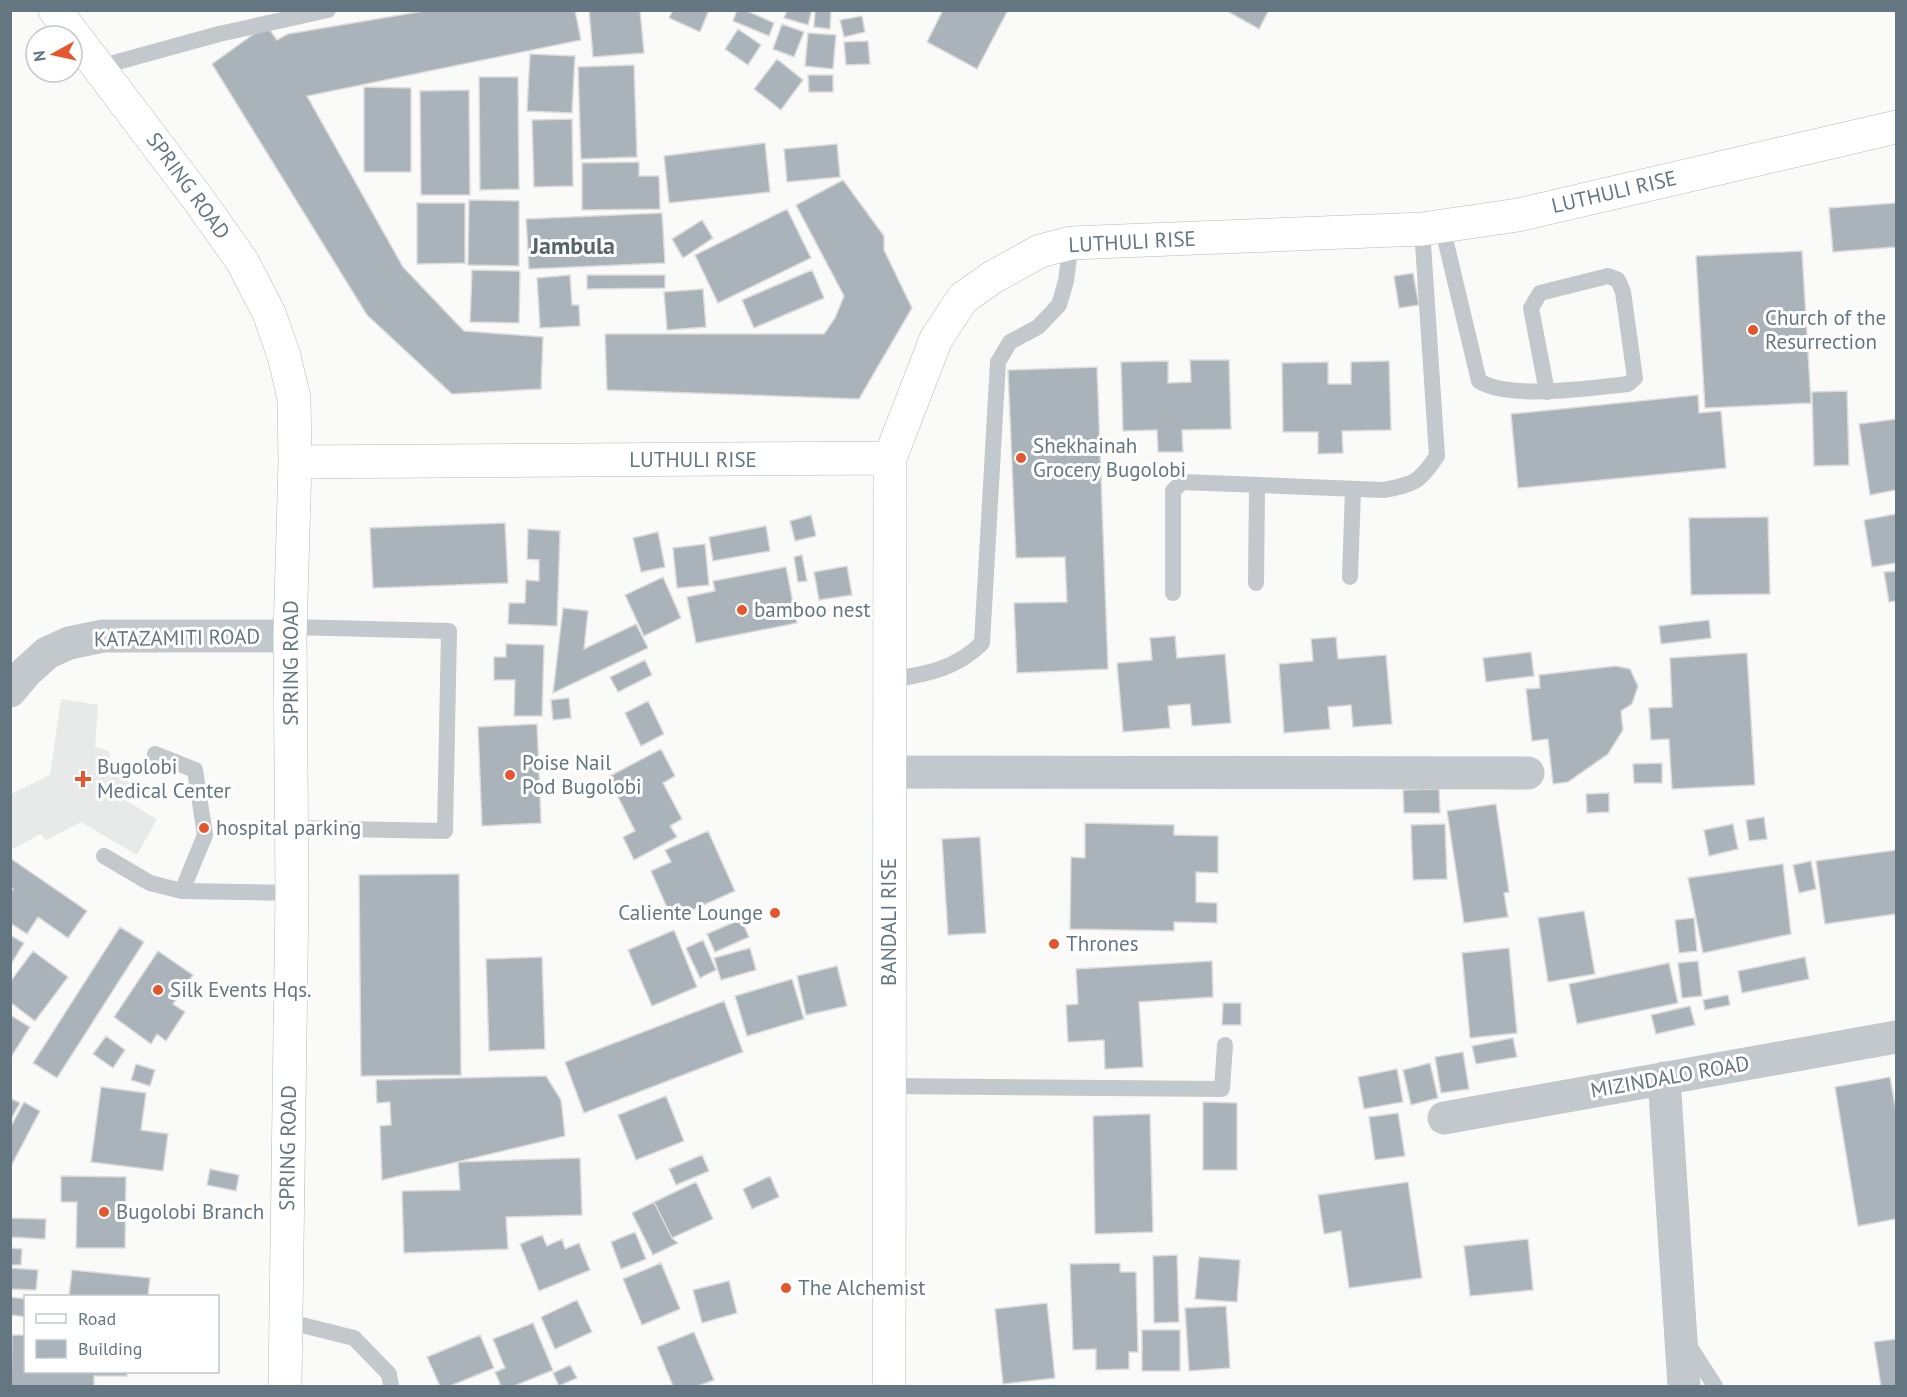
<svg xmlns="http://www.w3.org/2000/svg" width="1907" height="1397" viewBox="0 0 1907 1397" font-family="'PT Sans',sans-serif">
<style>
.built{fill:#e8e9e9}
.building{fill:#aab3b9;stroke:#dcdcda;stroke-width:1.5}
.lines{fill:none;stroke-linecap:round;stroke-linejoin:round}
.secondary-casing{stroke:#b3babf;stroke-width:34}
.lane{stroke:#c3c8cc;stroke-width:16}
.street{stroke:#c3c8cc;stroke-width:33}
.secondary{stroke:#fff;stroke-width:33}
.poi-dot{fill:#e4572e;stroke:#fff;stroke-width:2}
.labels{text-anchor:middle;stroke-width:6;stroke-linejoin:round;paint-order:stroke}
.street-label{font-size:21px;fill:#657683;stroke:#fff}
.poi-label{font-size:21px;fill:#657683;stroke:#fff;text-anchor:start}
.quarter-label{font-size:24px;font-weight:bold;fill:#57646e;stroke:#fff}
</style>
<rect width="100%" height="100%" fill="#fafaf8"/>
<path class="built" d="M61 699 98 705 95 747 109 751 111 771 131 783 123 799 157 819 137 855 81 822 46 840 41 834 13 849 10 844 11 794 50 775Z"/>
<path class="building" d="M430 10H575L581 40 307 96 403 267 464 331 543 337 541 389 452 394 367 315 212 64 266 25 277 40 288 34Z
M589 10H640L644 53 593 57Z
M673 10H709L700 32 669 18Z
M737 10H745L774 23 769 36 733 21Z
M787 10H812L808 25 784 18Z
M815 10H831L830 29 814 27Z
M943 10H1008L977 69 927 42Z
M1225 10H1269L1259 29Z
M862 16 865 32 844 37 840 20Z
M782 24 804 32 794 57 773 49Z
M738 29 761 45 748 65 725 49Z
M808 33 836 35 833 69 805 66Z
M868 41 870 64 846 65 844 42Z
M530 54 575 56 572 113 527 111Z
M777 59 803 80 781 110 754 89Z
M634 65 637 157 581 159 578 67Z
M808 75H833V92H809Z
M479 77H518L519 189 480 190Z
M364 87 411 88V172H364Z
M469 90 470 195H421L420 91Z
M572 119 573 186 534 187 532 120Z
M765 143 770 192 669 203 664 156Z
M837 144 840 177 787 182 784 149Z
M639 162V176H659L660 209 582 210V163Z
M843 180 884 236V250L912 308 859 399 607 390 605 334H824L835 318 844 296 796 205Z
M469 200 519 201V266L468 265Z
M417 203H465V263L417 264Z
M1896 203V247L1833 252 1829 208Z
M787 209 811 258 718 303 695 255Z
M662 213 665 263 529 269 526 219Z
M702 220 713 238 683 258 672 239Z
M1802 251 1811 403 1705 408 1696 256Z
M472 270 520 271 519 323 470 322Z
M812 270 824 298 754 328 742 300Z
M1413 273 1419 305 1399 308 1394 276Z
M570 275 572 305H579L580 326 540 328 537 278Z
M587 275H665V288L587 289Z
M703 289 706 327 667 330 664 292Z
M1190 360H1229L1231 429 1182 430 1183 452H1158L1157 430 1123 431 1121 362 1168 361V383L1191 382Z
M1389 361 1391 430 1342 431 1343 453 1318 454V432H1283L1282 363 1328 362V384H1351V362Z
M1097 367 1108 669 1017 673 1014 603 1067 602 1065 557 1016 558 1008 370Z
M1847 391 1849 465 1814 466 1812 392Z
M1698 395 1699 413 1721 411 1726 468 1518 488 1511 414Z
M1896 419V490L1870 495 1859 424Z
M1896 514V563L1872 567 1864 520Z
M811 515 816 536 795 541 790 521Z
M1768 517 1770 594 1691 595 1689 518Z
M505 523 508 583 373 588 370 528Z
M766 526 770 551 713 561 709 537Z
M528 529 560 531 557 626 508 624 509 603H525L526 580 539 581V560L527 559Z
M658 532 665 567 641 572 633 538Z
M705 544 709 585 677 588 673 548Z
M802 555 807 581 798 582 794 557Z
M847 566 852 595 819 600 814 572Z
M786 567 797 623 696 643 687 597 715 591 713 581Z
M1896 571V601L1889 602 1884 572Z
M663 577 681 618 644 636 625 595Z
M563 608 588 611 584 649 636 624 648 648 553 693Z
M1709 620 1711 638 1661 644 1659 626Z
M1175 636 1177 658 1225 654 1231 723 1192 726 1190 704 1168 706 1170 728 1123 732 1117 663 1152 660 1150 638Z
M1336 637 1338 659 1386 655 1392 724 1353 727 1351 705 1328 707 1330 729 1284 733 1279 664 1313 661 1311 639Z
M506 644 544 645 542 716H514L515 680H494V657H506Z
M1531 652 1534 676 1486 682 1483 658Z
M1747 653 1755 785 1672 789 1669 739 1651 740 1649 708 1672 707 1670 658Z
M645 660 652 675 618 692 610 677Z
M1616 666 1630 669 1638 686 1632 704 1621 711 1623 730 1608 754 1568 782 1553 784 1548 739 1532 741 1526 689 1540 688 1539 675Z
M569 698 571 718 553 720 551 700Z
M648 701 664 734 641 746 625 713Z
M537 724 541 823 482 826 478 727Z
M661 749 675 776 663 783 682 819 670 826 677 837 634 860 623 837 635 831 608 777Z
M1662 763V783H1634L1633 764Z
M1439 789 1440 813H1404L1403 790Z
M1609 793V812L1587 813 1586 794Z
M1496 804 1509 892 1504 893 1508 917 1464 923 1447 811Z
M1764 817 1767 839 1749 841 1746 820Z
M1085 823 1174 825V835L1218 836V873L1196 872V902L1217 903V923L1174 922V931L1070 929 1071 857 1085 858Z
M1445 824 1447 879 1413 880 1411 825Z
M1733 824 1738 849 1709 856 1704 830Z
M708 831 735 891 672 919 651 871 671 862 665 850Z
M980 837 986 933 948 935 942 839Z
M1896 850V914L1825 924 1816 861Z
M10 858 87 911 68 938 38 917 27 934 10 923V893L13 889 10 887Z
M1811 861 1816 889 1799 893 1793 865Z
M1783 864 1791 934 1703 953 1688 878Z
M459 874 461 1075 361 1076 359 875Z
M1584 911 1595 974 1548 982 1538 918Z
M1694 918 1697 951 1679 953 1675 920Z
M741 919 749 937 715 952 707 934Z
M120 927 144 942 57 1078 33 1063Z
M674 930 697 987 652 1006 628 950Z
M10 935 24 943 10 966Z
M703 940 716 970 700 978 686 948Z
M750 948 756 970 721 980 714 958Z
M1509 948 1517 1033 1470 1038 1462 953Z
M33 951 68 977 35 1021 10 1002V982Z
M158 951 193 975 173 1004 185 1012 166 1041 157 1034 151 1044 114 1017Z
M542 957 545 1049 489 1051 486 959Z
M1805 957 1809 979 1742 993 1738 971Z
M1212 961 1213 997 1139 1002 1143 1067 1105 1069 1104 1040 1068 1042 1066 1005 1078 1004 1076 969Z
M1698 961 1702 996 1682 998 1678 963Z
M1669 963 1678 1003 1577 1024 1569 984Z
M837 966 847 1006 806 1015 797 976Z
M792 979 804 1019 747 1036 735 996Z
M1728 995 1730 1005 1705 1010 1703 1000Z
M724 1001 743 1052 584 1113 565 1062Z
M1223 1003H1241V1025H1222Z
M1690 1006 1695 1025 1656 1034 1651 1015Z
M10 1015 30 1027 10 1059Z
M106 1036 125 1050 113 1068 93 1054Z
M1513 1038 1517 1057 1476 1064 1472 1046Z
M1463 1052 1469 1089 1441 1093 1435 1057Z
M1430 1063 1438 1098 1411 1105 1403 1070Z
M136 1064 155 1070 150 1086 131 1080Z
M1397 1069 1403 1102 1364 1109 1358 1077Z
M546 1076 561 1100 565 1136 382 1180 380 1126 391 1125 390 1102 377 1103 376 1080Z
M1890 1077 1896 1111V1219L1858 1226 1835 1087Z
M101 1087 146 1093 141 1130 168 1134 163 1171 91 1162Z
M666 1096 684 1141 636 1160 618 1115Z
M10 1098 20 1103 10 1121Z
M24 1102 40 1111 10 1168V1128Z
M1203 1102 1237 1103V1170H1203Z
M1398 1113 1405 1156 1375 1160 1369 1117Z
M1150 1114 1153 1232 1095 1234 1093 1116Z
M702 1155 709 1171 676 1185 669 1169Z
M580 1158 582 1215 506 1217 508 1249 404 1253 402 1191 460 1190 458 1162Z
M210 1169 239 1175 236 1191 207 1185Z
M61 1176 126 1177 125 1248H76L77 1202H61Z
M770 1176 779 1197 752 1209 743 1189Z
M696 1182 713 1219 672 1238 654 1202Z
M1408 1182 1422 1278 1349 1288 1341 1231 1324 1234 1318 1195Z
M654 1202 672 1238 678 1243 653 1255 632 1213Z
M10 1218 46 1219 45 1239 10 1237Z
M635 1232 646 1259 621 1269 611 1242Z
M542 1235 547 1246 562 1239 565 1249 579 1243 590 1270 539 1291 520 1244Z
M1528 1239 1533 1290 1470 1296 1464 1246Z
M10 1248 22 1249 21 1265H10Z
M1177 1255 1179 1322 1154 1323 1153 1256Z
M1199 1257 1240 1260 1237 1302 1195 1299Z
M661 1263 680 1309 642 1325 623 1279Z
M1120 1263V1272H1136L1138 1352H1129V1369L1096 1370V1349L1073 1350 1070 1264Z
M10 1268 38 1270 36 1290 10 1289Z
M72 1270 150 1278 148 1296H69Z
M729 1281 737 1313 702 1323 693 1290Z
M10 1297 26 1299V1317L10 1315Z
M577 1300 592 1332 555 1349 541 1317Z
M1047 1303 1055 1378 1003 1384 995 1309Z
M1226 1306 1230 1368 1189 1371 1185 1308Z
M533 1323 553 1370 514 1386H501L495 1372 505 1368 493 1339Z
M1142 1330H1180V1371H1142Z
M694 1332 714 1380 698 1386H673L657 1347Z
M12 1335H26V1372H127V1376H94V1386H11Z
M480 1335 494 1368 450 1386H440L427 1357Z
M1896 1339V1386H1881L1874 1342Z
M570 1365 577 1378 559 1386 553 1373Z"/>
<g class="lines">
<defs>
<path id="secondary" d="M55 10 198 199 242 261 269 313 284 356 294 398 295 462 290 636 292 893 285 1386
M295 462 890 458 936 339 963 298 993 277 1040 251 1071 243 1422 229 1518 215 1896 127
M889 1386 890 458"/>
</defs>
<use href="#secondary" class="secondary-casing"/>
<path class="lane" d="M99 67 219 34 328 10
M1442 226 1479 381C1509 400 1591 388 1628 384L1635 378 1623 292 1618 280 1608 276 1540 293 1531 308 1547 392
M1350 577 1353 490
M1256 583 1257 486
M1173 593V491L1182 482 1384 490C1414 484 1419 483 1437 456L1422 229
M290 627 449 631 445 831 291 828
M890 680C925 674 955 670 982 643L998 362 1010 342 1038 327 1059 305 1066 281 1071 243
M155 754 195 770 205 835 182 891 292 893
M104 856 150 883 182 891
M889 1086 1222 1089 1225 1045
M286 1321 354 1338 389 1374 391 1386
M1688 1344 1715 1386"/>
<path class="street" d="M10 691 26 672 47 653 69 643 103 636H290
M890 772 1528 773
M1664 1078 1684 1386
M1444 1118 1896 1037"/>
<use href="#secondary" class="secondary"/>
</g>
<g class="poi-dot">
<circle cx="1753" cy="330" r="6"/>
<circle cx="1021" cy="458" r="6"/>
<circle cx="742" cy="610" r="6"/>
<circle cx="510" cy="775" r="6"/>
<path d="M80 770h6v6h6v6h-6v6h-6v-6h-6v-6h6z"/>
<circle cx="204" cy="828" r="6"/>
<circle cx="775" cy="913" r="6"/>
<circle cx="1054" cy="944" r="6"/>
<circle cx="158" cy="990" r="6"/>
<circle cx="104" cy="1212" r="6"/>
<circle cx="786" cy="1288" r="6"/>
</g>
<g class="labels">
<g class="street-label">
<text transform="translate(188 186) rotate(54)" y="7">SPRING ROAD</text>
<text transform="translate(1614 192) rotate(-13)" y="7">LUTHULI RISE</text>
<text transform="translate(1132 242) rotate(-3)" y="7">LUTHULI RISE</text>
<text x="693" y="467">LUTHULI RISE</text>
<text transform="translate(177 638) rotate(-1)" y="7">KATAZAMITI ROAD</text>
<text transform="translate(291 663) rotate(-90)" y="7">SPRING ROAD</text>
<text transform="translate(889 922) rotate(-90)" y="7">BANDALI RISE</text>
<text transform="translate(1670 1077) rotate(-10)" y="7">MIZINDALO ROAD</text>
<text transform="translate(288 1148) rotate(-89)" y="7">SPRING ROAD</text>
</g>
<g class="poi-label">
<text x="1765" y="325">Church of the<tspan x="1765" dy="24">Resurrection</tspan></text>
<text x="1033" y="453">Shekhainah<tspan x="1033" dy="24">Grocery Bugolobi</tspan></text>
<text x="754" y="617">bamboo nest</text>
<text x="522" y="770">Poise Nail<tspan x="522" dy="24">Pod Bugolobi</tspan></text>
<text x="97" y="774">Bugolobi<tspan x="97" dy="24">Medical Center</tspan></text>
<text x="216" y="835">hospital parking</text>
<text x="763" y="920" text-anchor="end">Caliente Lounge</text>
<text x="1066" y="951">Thrones</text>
<text x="170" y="997">Silk Events Hqs.</text>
<text x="116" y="1219">Bugolobi Branch</text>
<text x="798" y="1295">The Alchemist</text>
</g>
<g class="quarter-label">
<text x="573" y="254">Jambula</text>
</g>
</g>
<rect width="1907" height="1397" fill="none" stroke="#657683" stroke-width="24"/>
<rect x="24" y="1295" width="195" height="78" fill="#ffffff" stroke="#c1c8cd" stroke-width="1.5"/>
<rect x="36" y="1314" width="30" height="9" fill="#ffffff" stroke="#c1c8cd" stroke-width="1.5"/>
<text x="78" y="1325" font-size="18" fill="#657683">Road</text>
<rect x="36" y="1340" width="30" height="18" fill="#aab3b9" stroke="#c1c8cd" stroke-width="1.5"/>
<text x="78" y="1355" font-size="18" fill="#657683">Building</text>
<g transform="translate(54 54) rotate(262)"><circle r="28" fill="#ffffff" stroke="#c1c8cd" stroke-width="1.5"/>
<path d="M0-4.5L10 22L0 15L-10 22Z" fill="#e4572e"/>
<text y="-9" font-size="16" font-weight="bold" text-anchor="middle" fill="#657683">N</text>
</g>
</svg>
